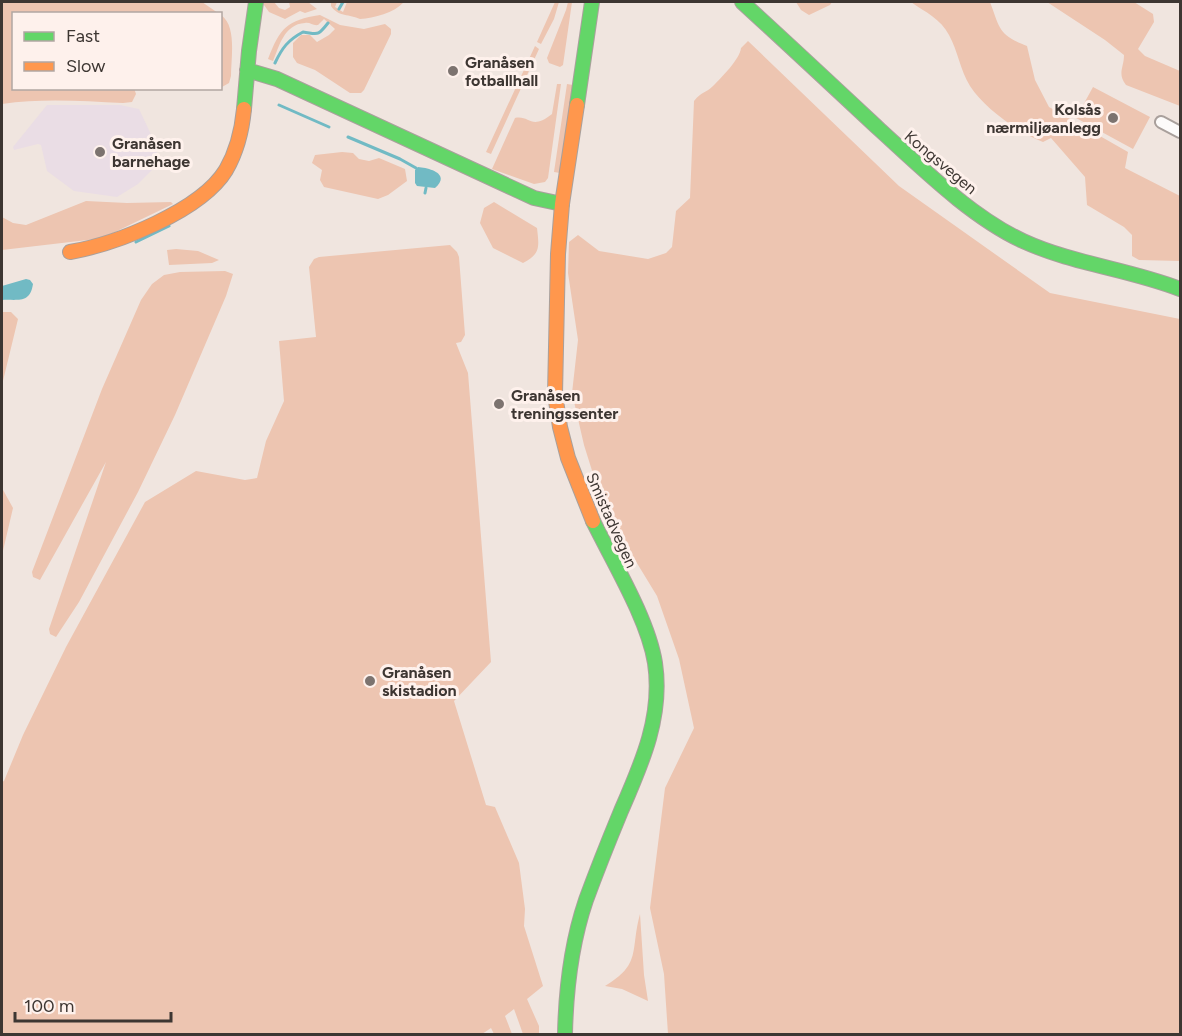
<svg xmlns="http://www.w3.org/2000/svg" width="1182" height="1036" viewBox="0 0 1182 1036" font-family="Figtree,sans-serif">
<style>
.education{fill:#eadde5}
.green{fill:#edc5b1}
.water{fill:#71bac4}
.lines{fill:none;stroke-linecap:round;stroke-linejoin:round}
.stream{stroke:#71bac4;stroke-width:3}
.street-casing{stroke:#a9a09c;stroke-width:14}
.fast-casing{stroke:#a9a09c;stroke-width:16}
.slow-casing{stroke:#a9a09c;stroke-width:16}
.street{stroke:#fdfbfa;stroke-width:10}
.fast{stroke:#63d668;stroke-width:14}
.slow{stroke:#ff974d;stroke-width:14}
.poi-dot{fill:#7c736f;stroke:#fef1ec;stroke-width:2}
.labels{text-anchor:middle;stroke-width:6;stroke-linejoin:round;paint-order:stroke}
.poi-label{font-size:16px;font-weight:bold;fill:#3d3632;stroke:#fef1ec;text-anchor:start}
.street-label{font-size:16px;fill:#3d3632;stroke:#fef1ec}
</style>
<rect width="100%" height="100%" fill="#f0e5df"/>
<path class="education" d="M47 105H120L139 109 157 147 156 166 138 184 117 197 74 191 47 171 41 145 38 144 14 150 13 147Z"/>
<path class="green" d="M2 2H202L218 13 14 14V88H134L136 94 132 102 123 103C82 101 42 98 2 104Z
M264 2H274L279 8 285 10 290 7 289 2H308L317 9 305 13 300 11 285 19 269 12 264 5Z
M331 2H337L335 7 343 12 347 2H404C394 13 374 18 360 19 350 14 338 17 331 6Z
M555 2H559L554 19 541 44 537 42Z
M568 2H572L563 65 560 67 549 63 547 58 566 10Z
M796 2H832L830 5 809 15 801 10Z
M911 2H990C1000 28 998 35 1027 46L1035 80 1049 107 1128 152 1125 168 1180 196V261L1139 260 1132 256V235L1124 227 1087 205 1085 177 1051 138 1043 142C1018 132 985 109 970 86 960 70 958 51 949 35 941 19 925 12 911 2Z
M1047 2H1134L1153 14 1154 22 1138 49 1145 56 1180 71V106L1126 85C1117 73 1124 68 1124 55L1105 40Z
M221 15C237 26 231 58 231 76L229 83 222 87 220 85Z
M320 15 340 25 364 29 385 24 391 29V34L364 90 361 93H350L315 70 297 63 293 57V43L301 35H310L317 42 329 35 335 29 324 19 318 25C313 26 310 22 305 23 284 24 279 47 273 61L268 59C280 28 287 20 320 15Z
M748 41 899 186 1050 293 1180 319V1034H668L664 974 650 908 665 788 694 728 679 659 657 596 604 509 584 445 572 393 578 340 568 273 569 242 578 235 599 251 648 259 666 253 672 247 676 211 690 198 694 101C702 91 706 93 713 86 721 78 740 59 741 48Z
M535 46 539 49 491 154 486 152Z
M557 84H561L548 178 545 182 534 184 492 169 515 118C530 115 531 131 552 114Z
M567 84 573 85 560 173 554 172Z
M1093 87 1150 117 1133 149 1076 118Z
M342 152 353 153 359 159 369 161 379 158 405 169 407 181 388 195 378 199 324 187 320 180 322 170 312 163 315 155Z
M86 201 127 203 171 202 173 204 113 233 96 239 2 250V217L13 223 26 225Z
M494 202 537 228C539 246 541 254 523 263L493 248 480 223 484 208Z
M450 245 457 252 459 257 465 335 461 342 456 343 468 373 491 662 454 701 486 805 495 807 519 863 525 909 524 926 543 986 527 999 539 1026V1033L523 1034 514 1009 505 1016 512 1034H494L491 1028 482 1034H2V782L4 781 23 735 66 647 145 502 196 471 245 480 257 478 266 441 284 401 279 341 316 337 309 267 314 259 319 257Z
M176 249 198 251 219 260 212 263 169 265 167 250Z
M225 271 233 274 226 296 175 415 138 492 79 602 56 637 50 634 49 629 106 462 40 580 33 577 32 572 102 389 141 300 152 284 164 275 180 272Z
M2 312H11L18 319 2 385Z
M2 488 13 508 2 555Z
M640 914 644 975 648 1001 622 989 605 986C642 964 630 951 640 914Z"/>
<path class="water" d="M418 167C430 168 451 174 435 188L417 186 415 183V170Z
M26 279 30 280 33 284C30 304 18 299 2 300V286Z"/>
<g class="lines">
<path class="stream" d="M339 9 343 2
M275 63C282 48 288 40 303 32 318 34 317 37 328 23
M279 105 329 127
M348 137 400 159 416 168
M425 193 426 188
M136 242 169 226"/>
<defs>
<path id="street" d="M1161 122 1180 132"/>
<path id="fast" d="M742 2C788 44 834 87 879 129 922 168 971 217 1023 241 1073 264 1129 269 1180 289
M247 70 277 79 534 198 562 204
M577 105 592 2
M244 109 249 51 256 2
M565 1034C566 988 571 944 586 900 597 870 609 840 621 811 642 763 663 716 655 663 648 619 613 562 593 521"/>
<path id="slow" d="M577 105 562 204 558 254 555 394 560 427 568 458 593 521
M70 252C116 244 201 211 226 170 237 151 242 130 244 109"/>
</defs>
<use href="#street" class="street-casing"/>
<use href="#fast" class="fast-casing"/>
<use href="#slow" class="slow-casing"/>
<use href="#street" class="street"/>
<use href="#fast" class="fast"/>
<use href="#slow" class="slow"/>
</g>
<g class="poi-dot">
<circle cx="453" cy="71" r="6"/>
<circle cx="1113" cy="118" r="6"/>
<circle cx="100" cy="152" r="6"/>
<circle cx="499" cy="404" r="6"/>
<circle cx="370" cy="681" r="6"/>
</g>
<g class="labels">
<g class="poi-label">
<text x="465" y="68">Granåsen<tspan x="465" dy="18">fotballhall</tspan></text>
<text x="1101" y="115" text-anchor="end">Kolsås<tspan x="1101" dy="18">nærmiljøanlegg</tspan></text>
<text x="112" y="149">Granåsen<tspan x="112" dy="18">barnehage</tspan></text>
<text x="511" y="401">Granåsen<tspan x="511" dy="18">treningssenter</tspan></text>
<text x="382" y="678">Granåsen<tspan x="382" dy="18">skistadion</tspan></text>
</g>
<g class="street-label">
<text transform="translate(941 162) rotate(40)" y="6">Kongsvegen</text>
<text transform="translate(612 520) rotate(66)" y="6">Smistadvegen</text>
</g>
</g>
<rect width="1182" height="1036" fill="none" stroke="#3d3632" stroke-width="6"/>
<rect x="12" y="12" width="210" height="78" fill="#fef1ec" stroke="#b1a6a2" stroke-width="1.5"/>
<rect x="24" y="32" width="30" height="9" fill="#63d668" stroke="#b1a6a2" stroke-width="1.5"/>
<text x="66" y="42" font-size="18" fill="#3d3632">Fast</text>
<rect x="24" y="62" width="30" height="9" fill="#ff974d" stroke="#b1a6a2" stroke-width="1.5"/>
<text x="66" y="72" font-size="18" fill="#3d3632">Slow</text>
<path d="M15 1012v9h156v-9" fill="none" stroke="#3d3632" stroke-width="3"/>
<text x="24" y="1012" font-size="18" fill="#3d3632" stroke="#fef1ec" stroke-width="4.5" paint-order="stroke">100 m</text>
</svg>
